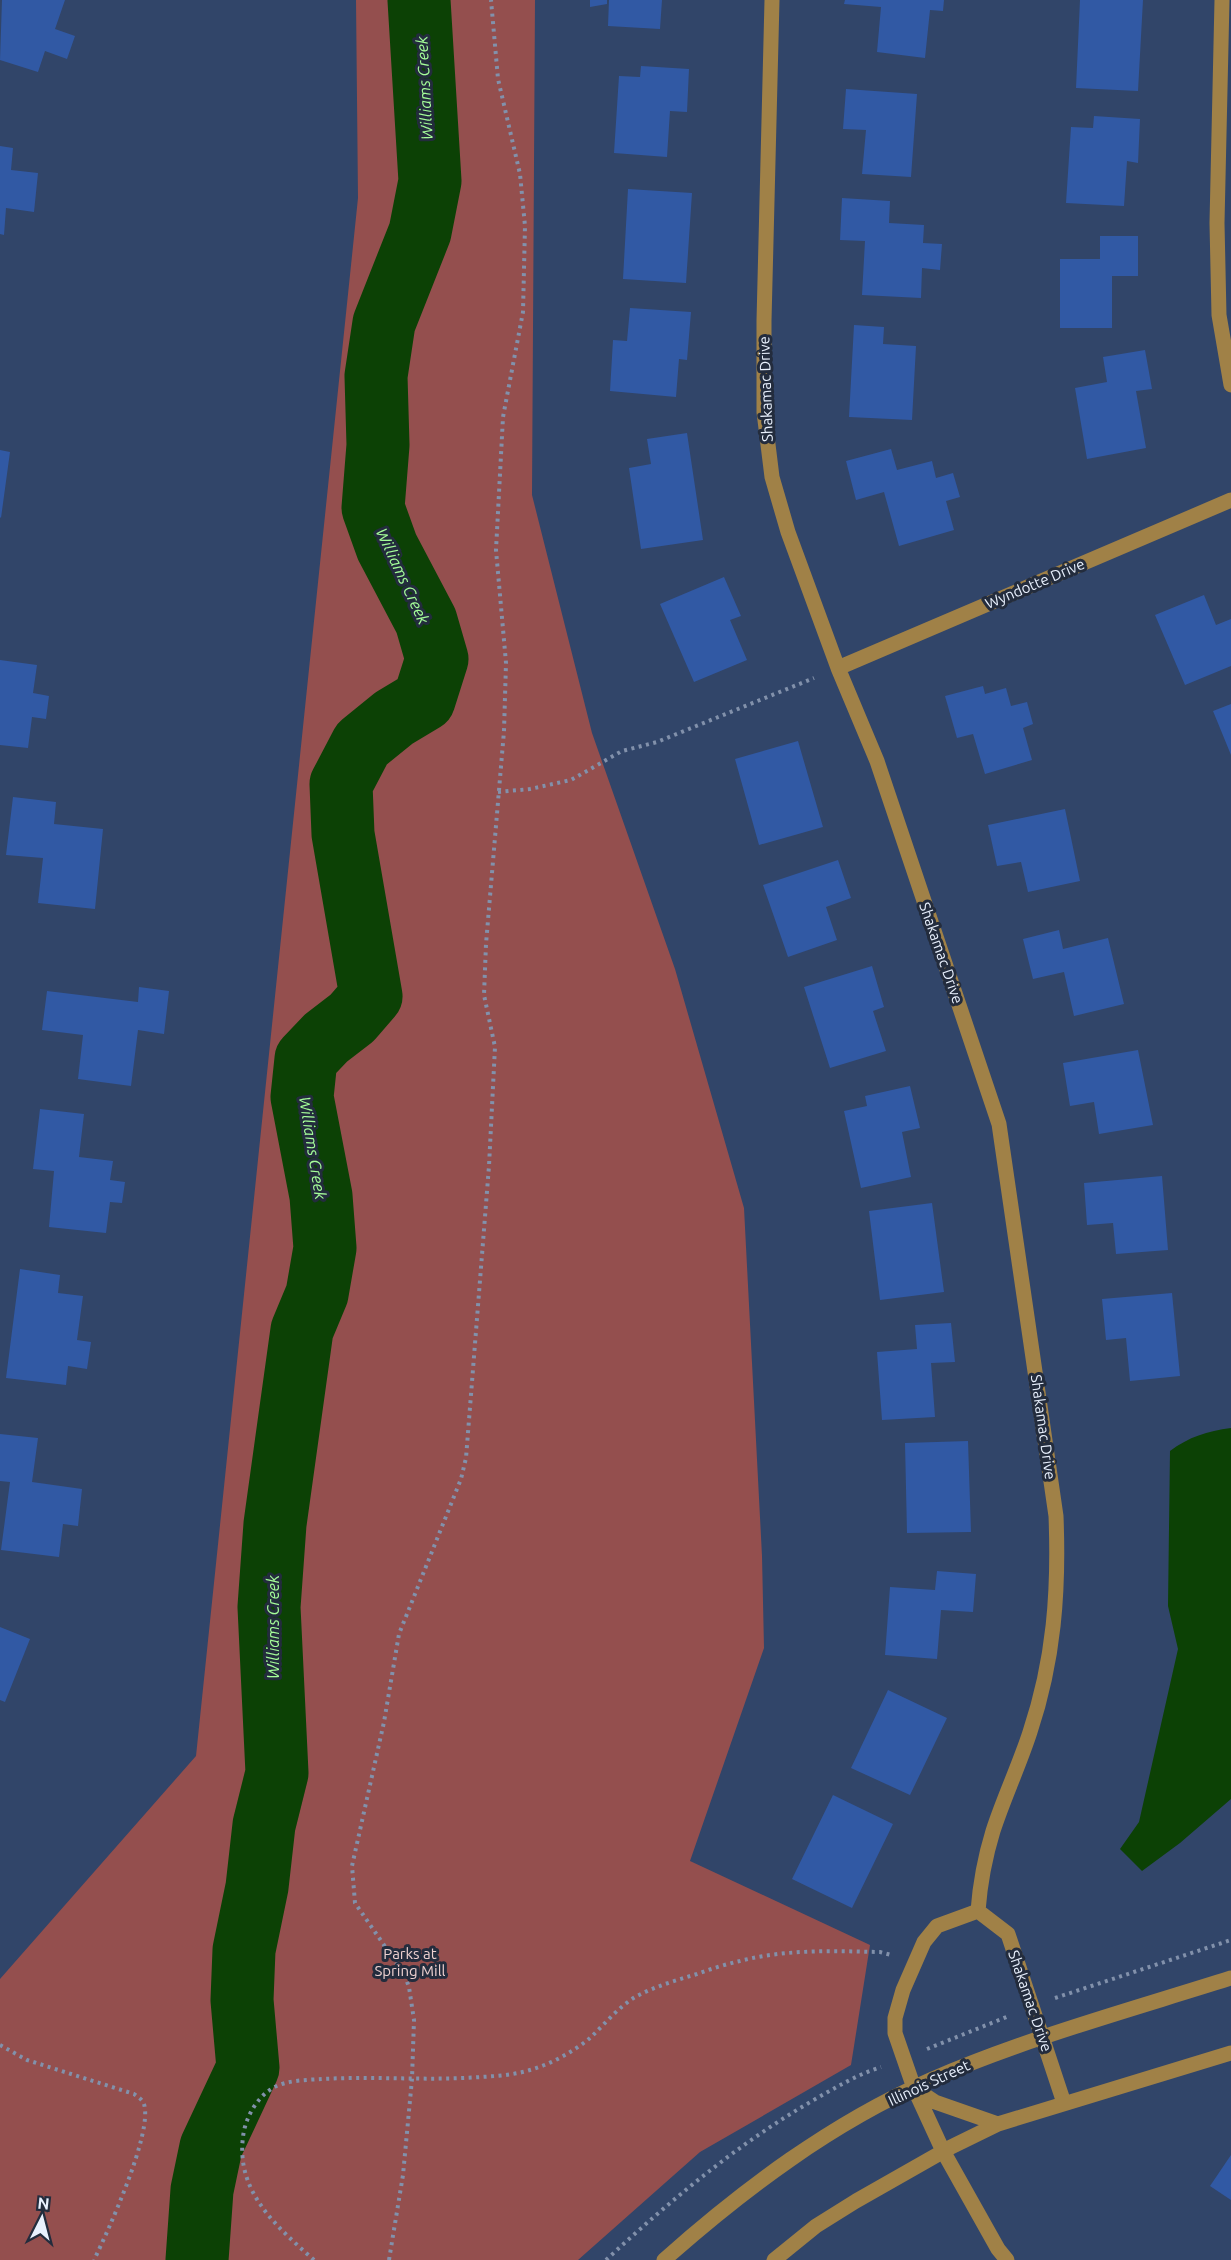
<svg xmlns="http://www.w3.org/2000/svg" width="1231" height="2260" viewBox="0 0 1231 2260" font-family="Ubuntu,sans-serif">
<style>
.green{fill:#944f4e}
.water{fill:#0c4105}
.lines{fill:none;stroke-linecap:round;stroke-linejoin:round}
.river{stroke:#0c4105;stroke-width:63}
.building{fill:#3159a4}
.path{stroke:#8291ab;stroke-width:4;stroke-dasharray:3 4.5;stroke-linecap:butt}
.minor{stroke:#a08147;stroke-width:15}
.labels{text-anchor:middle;stroke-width:6;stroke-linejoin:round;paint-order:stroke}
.street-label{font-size:15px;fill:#e9f1fe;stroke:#232c3d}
.park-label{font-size:15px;fill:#edd0cf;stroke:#232c3d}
.water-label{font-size:16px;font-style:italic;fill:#a5fe99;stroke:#232c3d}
</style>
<rect width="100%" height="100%" fill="#314569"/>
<path class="green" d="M356 0H535L532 495 592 733 675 969 744 1208 762 1556 764 1648 690 1861 870 1945 851 2065 700 2152 578 2260H0V1979L196 1756 358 198Z"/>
<path class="water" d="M1231 1428V1799L1180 1843 1142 1871 1120 1849 1139 1822 1178 1649 1168 1606 1170 1451C1189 1437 1207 1431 1231 1428Z"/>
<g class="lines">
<path class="river" d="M197 2260 202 2190 211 2147 248 2068 242 2000 244 1950 257 1887 264 1825 277 1773 269 1607 275 1524 302 1330 317 1294 325 1248 321 1196 302 1097 306 1059 326 1038 352 1018 371 996 343 834 341 784 362 744 394 718 424 700 437 659 426 621 387 547 373 508 378 445 376 376 384 323 420 232 430 181 419 0"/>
</g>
<path class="building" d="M2 0H65L55 29 75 36 67 59 45 51 38 72 0 60Z
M590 0H607V4L590 7Z
M609 0H662L660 29 608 26Z
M845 0H944L943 11 930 10 925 58 877 52 881 7 844 4Z
M1080 0H1143L1138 91 1076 88Z
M641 66 689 69 687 112 670 111 667 157 614 153 619 76 640 77Z
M846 89 917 94 911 177 862 174 866 130 843 129Z
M1094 116 1140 119 1138 163 1127 161 1124 206 1066 203 1071 127 1093 128Z
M0 146 13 148 11 170 38 173 34 212 6 208 4 235 0 234Z
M628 189 692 193 686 283 623 279Z
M842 198 890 201 889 223 924 225 923 243 942 244 940 270 922 268 921 298 862 295 865 241 840 240Z
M1100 236H1138V276H1112V328H1060V259H1100Z
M630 308 691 312 687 360 679 359 676 397 610 391 613 340 627 341Z
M854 325 884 327 883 344 916 346 912 420 849 417Z
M1145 350 1152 389 1136 391 1146 448 1087 459 1075 388 1107 382 1103 357Z
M687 433 703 540 641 549 629 468 651 464 647 439Z
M891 449 897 470 932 461 936 478 953 473 960 497 946 501 954 530 899 546 884 492 856 500 846 461Z
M0 450 10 452 1 518 0 517Z
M724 577 741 616 730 620 747 660 694 682 660 604Z
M1204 595 1216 625 1231 619V666L1185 685 1155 615Z
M0 660 37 665 33 693 49 696 46 719 32 717 28 748 0 745Z
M983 686 985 694 1006 688 1011 706 1027 702 1033 724 1023 728 1032 760 985 774 973 734 957 738 945 696Z
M1231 704V755L1213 711Z
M798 741 823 827 759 845 735 759Z
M13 797 56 802 54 824 103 829 95 909 38 903 43 858 6 855Z
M1065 809 1080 881 1028 892 1021 862 997 866 988 825Z
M838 860 851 898 826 907 837 940 788 957 763 885Z
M1059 930 1063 949 1108 938 1124 1004 1074 1016 1064 972 1033 979 1023 939Z
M872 966 884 1007 873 1011 886 1051 830 1068 804 987Z
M139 987 169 991 164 1034 138 1030 131 1086 78 1079 83 1035 42 1030 47 991 138 1002Z
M1138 1050 1153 1125 1099 1134 1094 1102 1070 1106 1063 1063Z
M910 1086 920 1128 902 1132 911 1177 861 1188 844 1111 867 1106 865 1096Z
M40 1109 84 1114 79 1157 113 1161 110 1180 125 1182 122 1203 110 1202 106 1233 49 1227 54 1171 33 1169Z
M1162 1176 1168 1250 1116 1254 1113 1223 1087 1225 1084 1183Z
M932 1203 944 1292 880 1300 869 1211Z
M20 1269 60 1275 58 1293 83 1296 77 1340 91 1342 87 1369 68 1366 66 1385 6 1378Z
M1172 1293 1180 1376 1130 1381 1126 1338 1106 1340 1102 1299Z
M951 1323 955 1362 931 1363 935 1417 882 1420 877 1352 917 1349 915 1325Z
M0 1434 38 1438 32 1482 82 1489 78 1526 63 1524 59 1557 1 1550 10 1482 0 1481Z
M968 1441 971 1532 907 1533 905 1443Z
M937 1571 976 1574 973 1612 941 1610 937 1659 885 1655 890 1587 935 1590Z
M0 1627 30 1639 5 1702 0 1700Z
M888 1690 947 1718 910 1795 851 1768Z
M833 1795 893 1824 852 1908 792 1879Z
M1231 2155V2200L1210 2186Z"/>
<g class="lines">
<path class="path" d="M498 792 530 789 571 780 622 751 657 742 814 678
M1055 1998 1231 1940
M0 2045 27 2060 134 2094C138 2097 142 2099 144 2104 153 2133 108 2231 94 2260
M927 2049 1009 2016
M314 2260C276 2226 236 2192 243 2137 245 2118 257 2097 273 2088 286 2080 307 2080 322 2079 375 2076 428 2081 481 2077 497 2076 514 2075 530 2070 551 2064 573 2052 590 2038 605 2024 619 2006 637 1996 656 1986 677 1980 697 1974 711 1969 726 1964 740 1961 786 1949 834 1951 880 1952L891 1955
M389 2260 403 2175 412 2079 414 2020 409 1987 404 1974 355 1903 352 1866 384 1722 399 1634 461 1479 466 1458 489 1166 495 1047 484 995 486 944 504 731 506 663 496 550 503 417 523 312 525 226 520 174 498 79 491 0
M606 2260C670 2201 736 2145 812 2101 835 2088 856 2075 881 2067"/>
<path class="minor" d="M772 0 764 321V412L772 477 788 532 838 668 877 761 999 1124 1056 1516C1059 1592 1054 1660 1030 1732 1019 1766 1004 1797 993 1831 985 1857 980 1884 978 1911
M1222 0 1217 223 1219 315 1231 385
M838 668 1231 500
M978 1911 937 1926 924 1942 903 1990 895 2018V2033L914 2088 935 2102 998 2124
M978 1911 1008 1934 1064 2103
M914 2088 943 2151 998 2249 1007 2260
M664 2260C744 2189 832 2123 930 2080 1027 2038 1130 2010 1231 1978
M774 2260 816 2226 856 2201 951 2147 998 2124 1231 2053"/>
</g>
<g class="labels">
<g class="street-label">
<text transform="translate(766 389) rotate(-92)" y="5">Shakamac Drive</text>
<text transform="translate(1035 584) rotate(-23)" y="5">Wyndotte Drive</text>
<text transform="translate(941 953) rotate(71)" y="5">Shakamac Drive</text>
<text transform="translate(1043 1427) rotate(82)" y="5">Shakamac Drive</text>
<text transform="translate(1030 2001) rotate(71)" y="5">Shakamac Drive</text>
<text transform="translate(929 2083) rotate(-25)" y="5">Illinois Street</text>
</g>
<g class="park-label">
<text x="410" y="1959">Parks at<tspan x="410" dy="17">Spring Mill</tspan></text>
</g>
<g class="water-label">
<text transform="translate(424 88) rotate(-93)" y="6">Williams Creek</text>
<text transform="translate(403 576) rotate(65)" y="6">Williams Creek</text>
<text transform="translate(313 1148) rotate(81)" y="6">Williams Creek</text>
<text transform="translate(273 1627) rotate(-90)" y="6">Williams Creek</text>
</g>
</g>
<g transform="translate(42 2218) rotate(6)" stroke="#232c3d" stroke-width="4.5" paint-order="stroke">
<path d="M0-4.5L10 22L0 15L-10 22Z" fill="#e9f1fe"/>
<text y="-9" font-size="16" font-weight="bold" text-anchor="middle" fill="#e9f1fe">N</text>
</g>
</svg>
